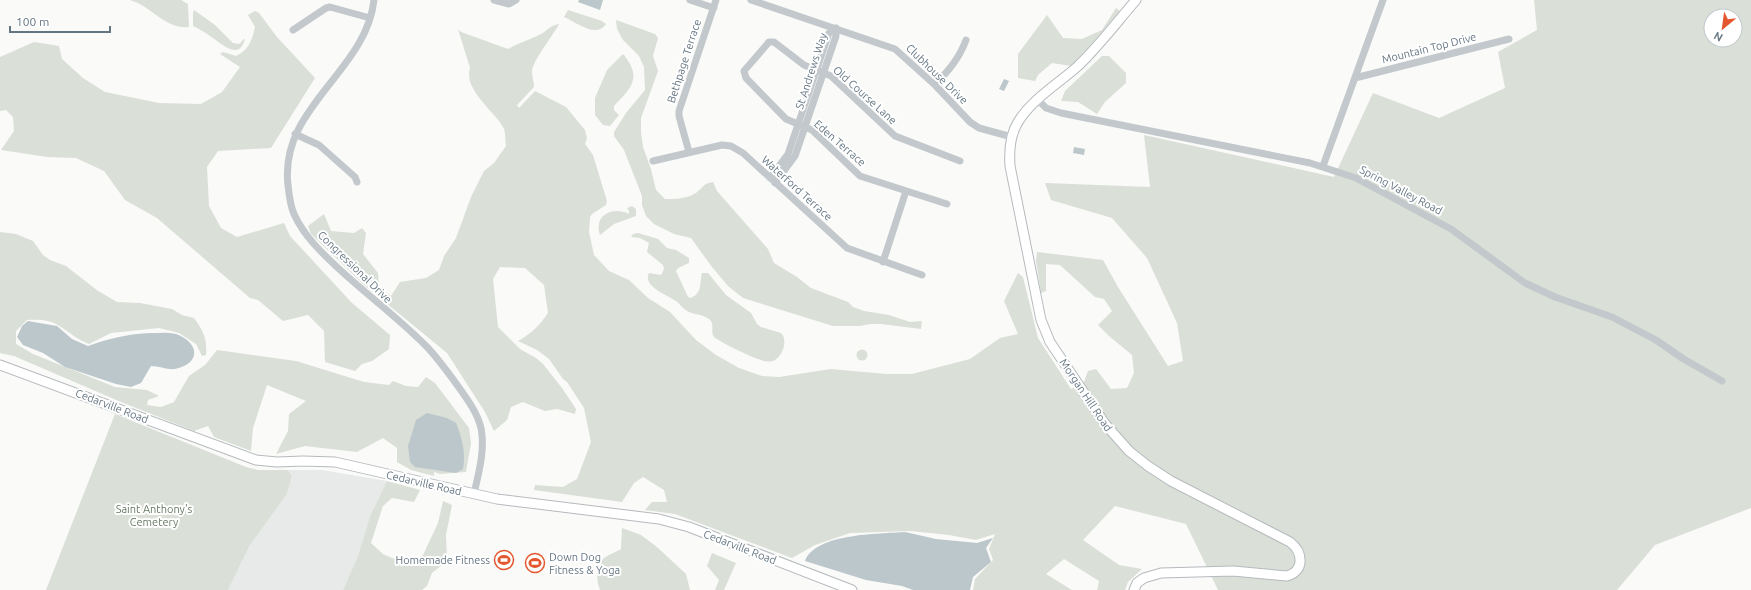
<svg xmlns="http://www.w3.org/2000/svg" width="1751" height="590" viewBox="0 0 1751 590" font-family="Ubuntu,sans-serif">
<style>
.built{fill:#e8e9e9}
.green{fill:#dadfd7;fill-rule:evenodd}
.water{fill:#bbc7cb}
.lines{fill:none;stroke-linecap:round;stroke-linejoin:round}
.major-casing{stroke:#b5babe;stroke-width:11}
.minor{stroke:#c3c8cc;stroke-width:7}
.major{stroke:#fff;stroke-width:9}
.labels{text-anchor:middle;stroke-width:4;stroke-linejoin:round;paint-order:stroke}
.street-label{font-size:11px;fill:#657683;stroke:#fff}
.park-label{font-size:11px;fill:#687a64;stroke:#fff}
.poi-label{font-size:11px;fill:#657683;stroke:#fff;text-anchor:start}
</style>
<rect width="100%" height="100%" fill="#fafaf8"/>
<path class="built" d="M288 470H322L387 481 370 516 358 556 343 590H228L250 545 287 494 292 476Z"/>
<path class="green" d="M130 0H181L188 4 189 27C164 29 153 7 130 0Z
M1534 0H1751V508L1655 545 1617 590H1218L1186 524 1115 506 1083 540 1119 565 1142 569 1128 582 1125 590H1097L1099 581 1064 559 1046 574 1072 590H973L975 579 993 560 989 549 995 534 976 540 949 535 910 531 850 533 815 545 792 558 675 514 645 510 652 502H667L664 490 643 477 634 483 622 502 534 490 535 485 563 487 577 479 591 442 584 408 567 382 563 379 549 359 537 350 518 341C531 334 540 325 548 313L544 285 525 268 500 267 493 279 498 327 520 349 536 358 543 364 562 388 576 409 575 414 557 409 545 411 523 402 511 407 507 420 494 431 485 412 447 353 364 285 311 234 308 226 324 214 331 231 354 233 362 228 366 233 363 254 378 273 379 287 391 296 400 282 426 278 439 270 444 256 456 238 471 197 484 171 494 163 506 146C505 140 506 132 503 127 494 111 463 89 470 68L458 29 461 32 508 49C518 43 529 40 539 35 546 32 550 25 559 24 553 36 533 60 532 71 532 77 534 82 534 87L517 105 519 108 535 91 566 107 585 130 587 138 585 144 593 155 607 201 606 205 592 214 590 217 589 232 594 255 609 271 629 280 648 298 670 312 696 340 716 355 739 368 762 376 779 377 831 369 886 374H912L970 359 1000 338 1018 334 1004 301 1018 273 1023 277 1038 338 1071 389 1084 382 1088 371 1096 369 1111 389 1127 388 1134 373 1132 355 1109 336 1098 325 1112 311 1104 299 1095 297 1060 265 1046 264V291L1041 293 1036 261 1037 252 1103 260 1118 287 1168 366 1183 361 1177 323 1147 258 1112 218 1051 200 1045 183 1150 187 1144 135 1334 177 1373 93 1439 118 1505 88 1498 52 1537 30ZM1711 16H1735V40H1711Z
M1116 8 1120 11 1085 53 1071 66 1052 63 1038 75 1035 81 1018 78V54L1047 15 1063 38 1082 39 1102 30Z
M194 10 215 25 233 43 239 44 244 39H245C239 62 221 43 210 36 205 32 199 29 193 26V13Z
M568 10 602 21 606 24C596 39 576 22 564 17Z
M255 11 259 13 277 37 315 78 271 148 218 151 207 167 209 206 221 228 237 237 284 223 290 236 352 303 390 335 389 349 372 361 362 364 355 371 325 362 324 331 308 315 283 321 258 300 250 298 157 218 125 200 104 171 76 158 47 157 1 150 14 131 13 117 6 110 0 111V57L34 42 59 46 62 59 83 78 105 92 159 103 201 104 222 92 240 67 220 54 223 52 236 56C249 50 252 40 255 27L248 15Z
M616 20 655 34 658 38 653 56 658 71 641 118V133L643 147 651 169 656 190 665 199C674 199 685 199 694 194 702 190 702 183 713 182L717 191 768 249 774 263 797 277 811 288 848 302 853 307 864 311 889 315 910 322 922 321 921 329 881 324H870L860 326H833L743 298 728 286 712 267 691 238 674 234 654 224 646 216 642 205V196L624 150 614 136V132L626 113 645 90 644 67 639 56 623 40 617 29Z
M623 54C643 78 631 88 614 106V110L619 115 610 126 603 125 595 115V98L607 70Z
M1102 56H1109L1126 73V83L1105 102 1097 114 1078 102 1061 101 1065 91Z
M632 206 636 209V216L614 224 600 235C593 215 613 206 629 214V211L627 208Z
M0 232 16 234 33 241 43 255 50 260 66 266 98 291 117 302 140 303 172 309 182 315 194 318C204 332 207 338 206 355L202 356 196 344 179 333 159 328 111 333 89 344C75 338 73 335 61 327 52 320 39 319 27 320L16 331V344L33 354 115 387 147 390 159 396 148 400 147 405 161 407 174 402 189 376 205 365 217 350 296 361 364 382 389 385 393 381 406 386 418 387 426 377 435 383 469 428 471 443 466 472 440 474 434 472V476L411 470 397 462V448L383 438 357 452 305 446 276 454 288 431 289 414 306 401 267 385 253 428 251 451 214 437 208 426 194 431 121 402 14 356 0 353Z
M638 233 658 239 667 248 676 250 689 258V263L678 268 676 271 688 297 691 298C703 292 699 284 702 273H708L726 295 751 313 757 324 761 327 781 333C788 340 783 355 775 360 770 363 763 361 758 359 751 357 718 341 714 337 710 332 715 325 710 320 704 314 694 315 687 311 683 309 680 304 676 301 667 295 642 286 649 273L661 275 664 269 663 265 647 252 649 243 640 238 631 237 633 234Z
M856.5 355a5.5 5.5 0 1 1 11 0a5.5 5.5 0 1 1-11 0Z
M115 414 246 467 258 470H288L292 476 287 494 250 545 228 590H46Z
M387 481 420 490 414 502 392 498 383 506 371 543 383 554 410 566 423 555 438 523 443 501 452 505 446 535 447 561 432 573 427 586 422 590H343L358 556 370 516Z
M622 528 641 535 657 547 686 574 690 590H600C596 580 596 567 603 559 607 555 616 552 621 549Z
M712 553 736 563 724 590H715L719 580 707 566Z"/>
<path class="water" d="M579 0H603L600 10 578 2Z
M1004 79 1009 81 1004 91 999 89Z
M1074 147 1085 149 1084 155 1073 153Z
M28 321 57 326 72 339 88 346C110 338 128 334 151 333 160 333 168 332 176 334 200 343 201 363 175 369 168 370 159 366 151 366L141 383 131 387 116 384 65 367 43 353 23 345 17 337 22 326Z
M427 413 447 418 456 423C462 438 466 453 463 469L456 473 415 467 410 462 408 446 416 420Z
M905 532 936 539 977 543 993 538 986 548 991 562 973 577 970 590H913L902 586 866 580 805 561C816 533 879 534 905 532Z"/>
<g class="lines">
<defs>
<path id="major" d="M0 365 256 460 277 462 303 461 335 462 497 499 659 519 689 527 852 590
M1134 590 1137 583 1144 578 1161 573 1233 571 1287 576C1305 571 1303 552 1290 542L1171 481 1148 466 1129 451 1105 424 1050 342 1041 320 1010 166C1009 152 1010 135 1018 122 1032 99 1058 84 1078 66 1099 46 1117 22 1136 0"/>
</defs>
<use href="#major" class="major-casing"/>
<path class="minor" d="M374 0C366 72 279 107 288 185 289 194 290 205 294 214 304 236 321 252 338 268 367 295 401 320 428 348 440 361 450 375 460 389 469 402 481 418 482 435 484 455 478 475 474 494
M494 0 509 4 516 0
M690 0 714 8
M751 0 895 49 935 85 970 122 979 128 1012 137
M293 30 326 8 330 7 370 18
M1355 78 1509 39
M935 85C948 71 959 59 966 40
M1038 100 1046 108 1061 113 1310 163 1356 178 1451 229 1525 283 1555 297 1612 317 1656 340 1682 358 1722 381
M295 134 319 145 355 177 357 182
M689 152 679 116V111L716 0
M653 161 722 145 731 146 743 153 847 248 922 275
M1323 166 1383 0
M770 178 788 154 829 33 836 28
M775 183 795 156 836 36V28
M947 204 860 176 812 130 786 119 746 78 744 71 769 42H774L804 65 831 76 895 136 960 161
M883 262 906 191"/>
<use href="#major" class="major"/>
</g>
<defs>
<symbol id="stadium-ring" viewBox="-11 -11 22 22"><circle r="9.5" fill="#fff" stroke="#e4572e" stroke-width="1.5"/><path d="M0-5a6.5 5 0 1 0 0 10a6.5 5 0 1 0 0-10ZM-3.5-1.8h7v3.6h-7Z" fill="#e4572e"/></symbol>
</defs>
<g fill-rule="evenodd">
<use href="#stadium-ring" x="493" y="549" width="22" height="22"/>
<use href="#stadium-ring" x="524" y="552" width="22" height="22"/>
</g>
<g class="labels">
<g class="street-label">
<text transform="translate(1429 48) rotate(-14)" y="4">Mountain Top Drive</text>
<text transform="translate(684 61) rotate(-72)" y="4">Bethpage Terrace</text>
<text transform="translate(811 71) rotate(-72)" y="4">St Andrews Way</text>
<text transform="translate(937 74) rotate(44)" y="4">Clubhouse Drive</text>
<text transform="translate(865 95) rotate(42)" y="4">Old Course Lane</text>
<text transform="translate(840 143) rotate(41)" y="4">Eden Terrace</text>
<text transform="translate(797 188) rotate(42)" y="4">Waterford Terrace</text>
<text transform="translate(1401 190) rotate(28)" y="4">Spring Valley Road</text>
<text transform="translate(355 267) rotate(44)" y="4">Congressional Drive</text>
<text transform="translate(1086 395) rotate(56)" y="4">Morgan Hill Road</text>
<text transform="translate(112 406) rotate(21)" y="4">Cedarville Road</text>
<text transform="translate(424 483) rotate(13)" y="4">Cedarville Road</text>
<text transform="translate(740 547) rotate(21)" y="4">Cedarville Road</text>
</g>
<g class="park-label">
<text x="154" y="513">Saint Anthony's<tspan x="154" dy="13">Cemetery</tspan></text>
</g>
<g class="poi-label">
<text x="549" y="561">Down Dog<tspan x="549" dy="13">Fitness &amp; Yoga</tspan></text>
<text x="490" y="564" text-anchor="end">Homemade Fitness</text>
</g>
</g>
<g transform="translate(1723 28) rotate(209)"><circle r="19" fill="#ffffff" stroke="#c1c8cd"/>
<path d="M0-3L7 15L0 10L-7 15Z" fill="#e4572e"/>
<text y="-6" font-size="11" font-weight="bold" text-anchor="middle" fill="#657683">N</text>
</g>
<path d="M10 26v6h100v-6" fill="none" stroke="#657683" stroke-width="2"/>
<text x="16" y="26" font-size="12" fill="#657683" stroke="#ffffff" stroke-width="3" paint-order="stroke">100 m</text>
</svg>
